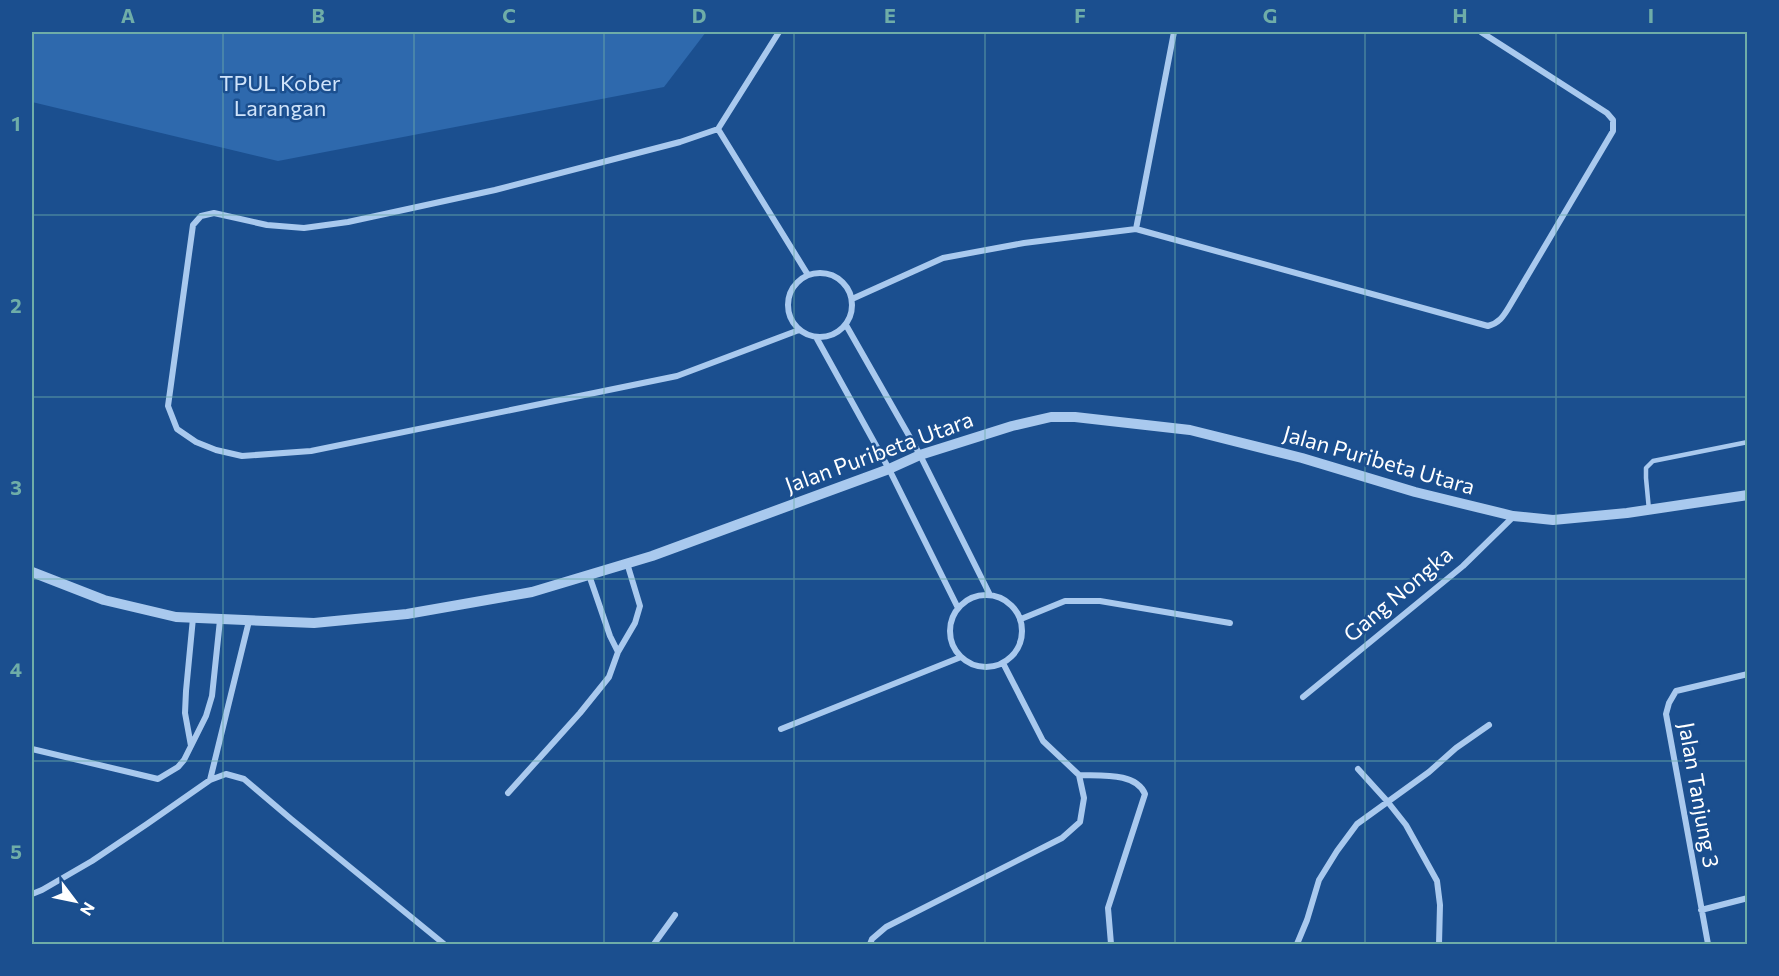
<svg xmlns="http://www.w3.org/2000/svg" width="1779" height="976" viewBox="0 0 1779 976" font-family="Commissioner,sans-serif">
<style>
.green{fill:#2e69ad}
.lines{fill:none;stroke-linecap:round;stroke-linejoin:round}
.service{stroke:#a9c9ee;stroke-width:4.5}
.minor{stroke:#a9c9ee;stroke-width:6}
.tertiary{stroke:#a9c9ee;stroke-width:10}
.grid{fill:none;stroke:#6fada8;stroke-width:1.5;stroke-opacity:0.55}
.labels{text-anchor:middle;stroke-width:5;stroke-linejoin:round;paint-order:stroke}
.park-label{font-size:22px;fill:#cfe3fa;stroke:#1b4f8f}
.street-label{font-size:22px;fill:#fff;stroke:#1b4f8f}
.neatline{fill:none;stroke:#6fada8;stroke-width:2}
.grid-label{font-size:20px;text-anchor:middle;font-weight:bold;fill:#6fada8}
</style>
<rect width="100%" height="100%" fill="#1b4f8f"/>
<path class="green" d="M32 32H706L664 87 278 161 32 102Z"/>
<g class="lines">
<path class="service" d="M1649 510 1646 478V468L1653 461 1748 442"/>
<path class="minor" d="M718 129 779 32
M1136 229 1174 32
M788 305a32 32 0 1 1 64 0a32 32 0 1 1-64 0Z
M852 299 943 258 1024 243 1136 229 1488 326C1499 323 1503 317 1509 307L1613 131V120L1607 113 1481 32
M846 325 920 455 990 595
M799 330 677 376 311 451 242 456 216 450 196 442 177 429 168 406 193 225 201 216 214 213 267 225 304 228 348 222 495 190 680 142 718 129 808 275
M816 337 889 469 958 608
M589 575 610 636 618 652
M950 631a36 36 0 1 1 72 0a36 36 0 1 1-72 0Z
M1021 619 1065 601H1100L1230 623
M1303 697 1463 566 1513 517
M781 729 961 657
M191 746 185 713 186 691 193 618
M32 749 158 779 178 767 184 760 206 716 212 696 220 620
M1358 769 1387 801 1406 825 1437 881 1440 905 1439 944
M1079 775C1100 776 1136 772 1145 794L1108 908 1111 944
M210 780 249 621
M508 793 580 713 609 677 618 652 635 623 640 606 627 563
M32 894 42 890 92 861 147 824 210 780 226 774 244 779 291 819 444 944
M1701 910 1748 898
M654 944 675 915
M870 944 872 939 886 927 1062 838 1080 822 1084 798 1079 775 1043 741 1003 663
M1297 944 1307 920 1319 880 1337 851 1357 824 1429 772 1456 748 1489 725
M1708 944 1666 714 1669 703 1676 691 1748 674"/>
<path class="tertiary" d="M32 572 104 600 176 617 314 623 407 614 532 592 652 556 889 469 920 455 1012 426 1051 417H1075L1190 430 1302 458 1415 492 1513 516 1553 520 1627 513 1748 495"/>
</g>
<path class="grid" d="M223 32V944M414 32V944M604 32V944M794 32V944M985 32V944M1175 32V944M1365 32V944M1556 32V944M32 215H1748M32 397H1748M32 579H1748M32 761H1748"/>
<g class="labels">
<g class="park-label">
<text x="280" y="91">TPUL Kober<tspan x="280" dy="25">Larangan</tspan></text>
</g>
<g class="street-label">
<text transform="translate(879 452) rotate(-20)" y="8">Jalan Puribeta Utara</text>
<text transform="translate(1379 460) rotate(16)" y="8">Jalan Puribeta Utara</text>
<text transform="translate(1398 594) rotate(-40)" y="8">Gang Nongka</text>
<text transform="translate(1699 795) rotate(80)" y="8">Jalan Tanjung 3</text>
</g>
</g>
<rect width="1779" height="976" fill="none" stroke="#1b4f8f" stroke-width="66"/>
<g transform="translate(75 901) rotate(122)" stroke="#1b4f8f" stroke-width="4.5" paint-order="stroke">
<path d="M0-4.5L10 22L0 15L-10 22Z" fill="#ffffff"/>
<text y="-9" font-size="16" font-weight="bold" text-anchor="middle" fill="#ffffff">N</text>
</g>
<rect x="33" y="33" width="1713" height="910" class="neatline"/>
<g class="grid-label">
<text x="128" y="23">A</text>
<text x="318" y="23">B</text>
<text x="509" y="23">C</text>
<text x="699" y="23">D</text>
<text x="890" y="23">E</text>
<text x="1080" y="23">F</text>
<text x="1270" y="23">G</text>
<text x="1460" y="23">H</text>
<text x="1651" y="23">I</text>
<text x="16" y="131">1</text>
<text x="16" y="313">2</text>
<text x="16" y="495">3</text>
<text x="16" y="677">4</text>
<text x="16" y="859">5</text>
</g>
</svg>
